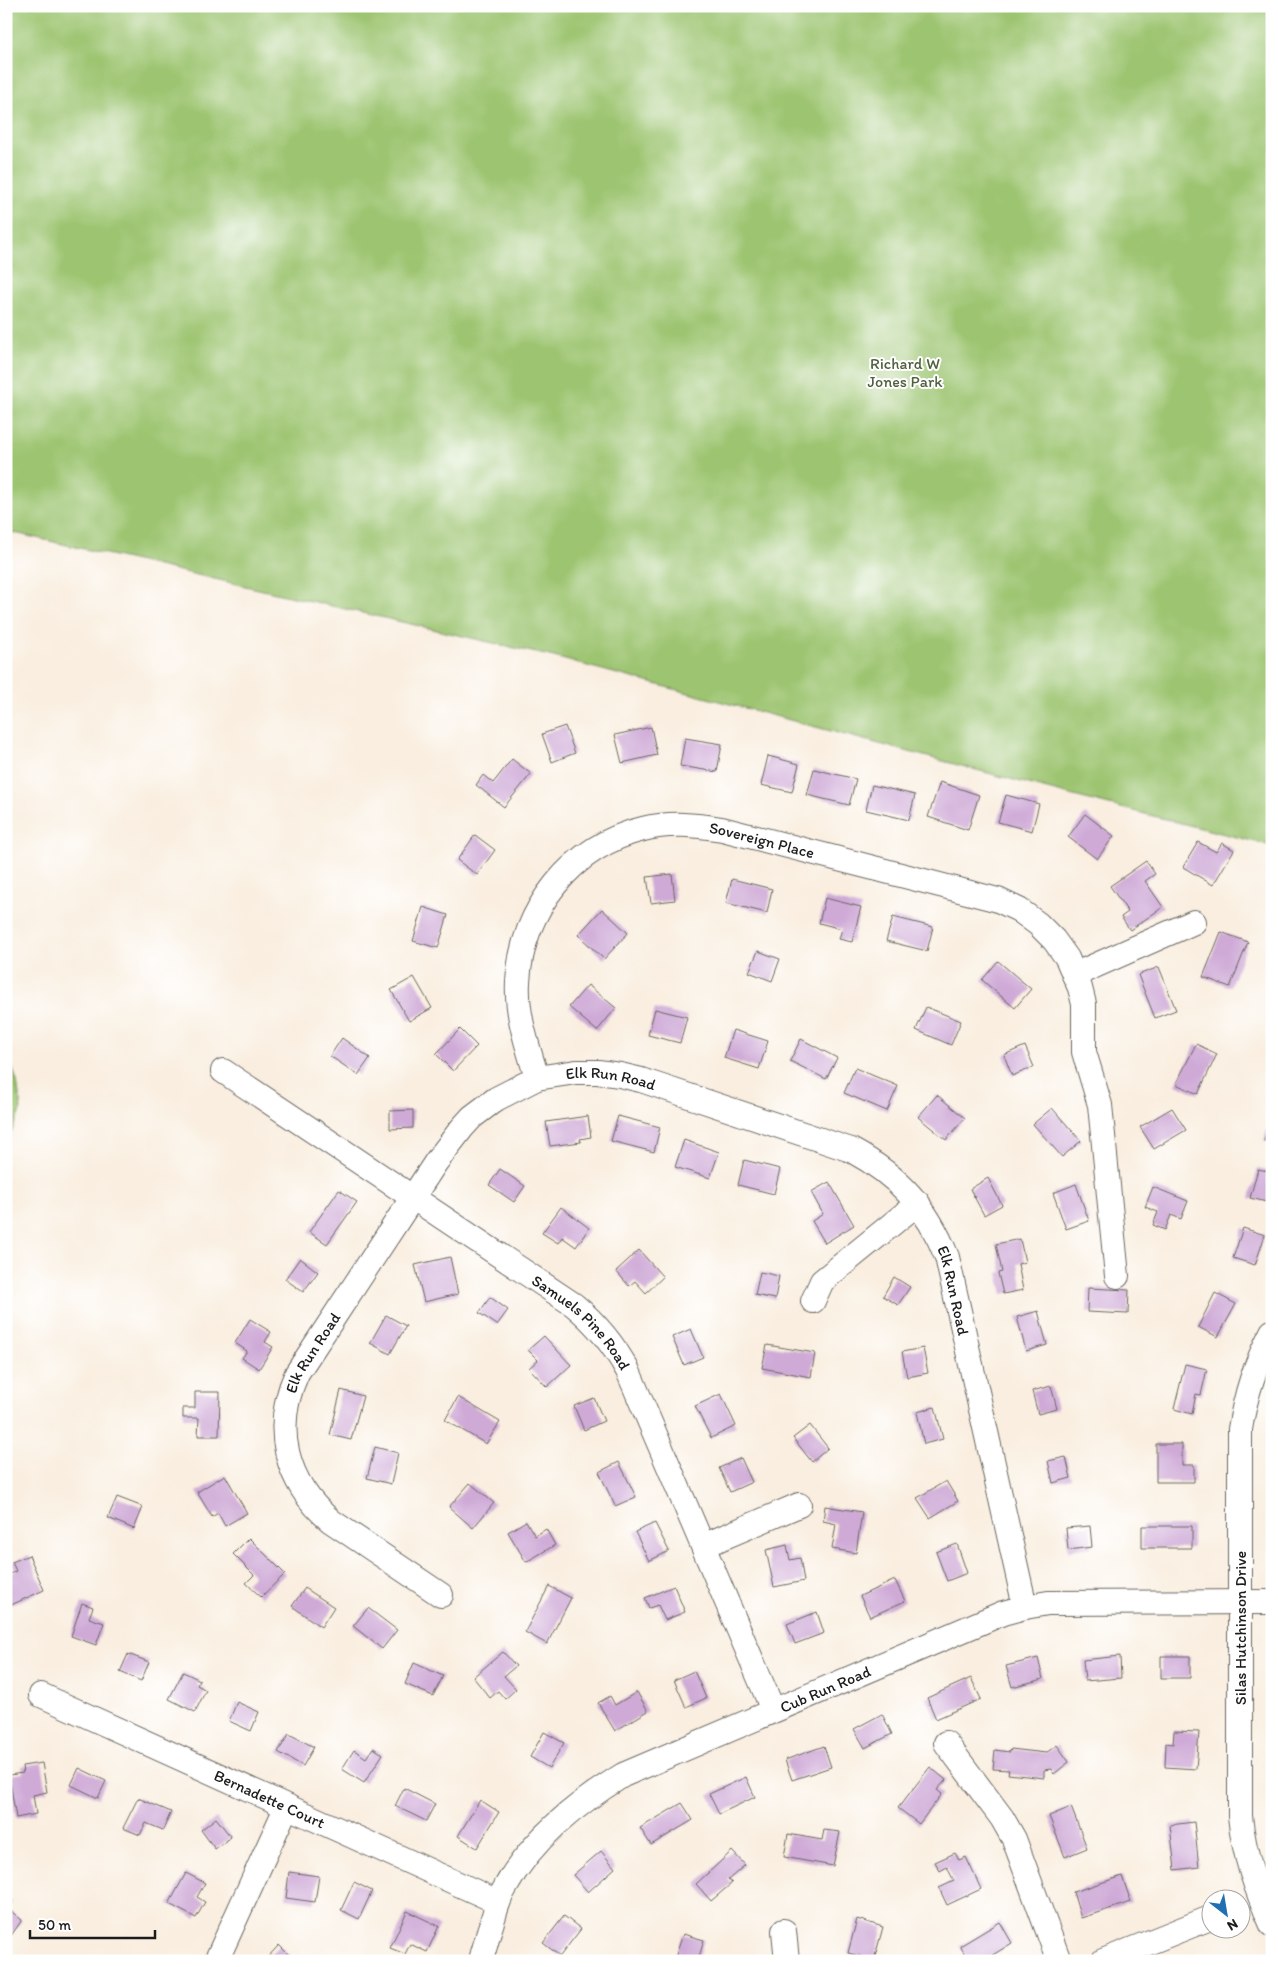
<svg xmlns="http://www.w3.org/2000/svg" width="1278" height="1967" viewBox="0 0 1278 1967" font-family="Itim,sans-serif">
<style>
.green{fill:#9dc571;stroke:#5c7046}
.building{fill:#cfaad7}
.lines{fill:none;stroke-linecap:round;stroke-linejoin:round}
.minor-casing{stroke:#696660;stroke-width:26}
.minor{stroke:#fff;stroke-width:24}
.labels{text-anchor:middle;stroke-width:4;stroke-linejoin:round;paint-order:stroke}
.park-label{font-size:16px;fill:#50603e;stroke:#fff}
.street-label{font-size:16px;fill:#1c1c1c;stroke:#fff}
</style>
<rect width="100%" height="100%" fill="#fff"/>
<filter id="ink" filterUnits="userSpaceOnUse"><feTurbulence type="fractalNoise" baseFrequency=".02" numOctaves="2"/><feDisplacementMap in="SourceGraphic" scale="10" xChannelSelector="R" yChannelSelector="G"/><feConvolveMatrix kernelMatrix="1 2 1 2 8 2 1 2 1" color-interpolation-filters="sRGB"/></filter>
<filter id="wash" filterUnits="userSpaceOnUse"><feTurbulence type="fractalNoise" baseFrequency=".0096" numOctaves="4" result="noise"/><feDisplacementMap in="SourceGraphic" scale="20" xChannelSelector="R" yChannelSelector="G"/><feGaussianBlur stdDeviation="1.12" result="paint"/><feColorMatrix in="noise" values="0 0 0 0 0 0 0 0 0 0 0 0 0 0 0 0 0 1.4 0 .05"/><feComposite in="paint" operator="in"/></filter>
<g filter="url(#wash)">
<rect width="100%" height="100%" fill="#f9eedf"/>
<path class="green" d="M6 6H1272V846L1070 795 554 657 6 531Z
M6 1050 17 1081 21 1109 6 1145Z"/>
<g id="blocks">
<path class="building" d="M565 726 575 753 552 762 542 734Z
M651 727 657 755 622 763 615 735Z
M685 738 722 744 717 772 680 766Z
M768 756 799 764 792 792 761 785Z
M512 759 531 774 504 807 476 785 483 775 493 783Z
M814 769 856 779 849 805 807 795Z
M940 782 979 795 968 830 928 817Z
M872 785 915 795 909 820 866 810Z
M1006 795 1039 804 1032 831 998 822Z
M1085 814 1114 836 1097 859 1068 837Z
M475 835 495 850 477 875 457 860Z
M1198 842 1216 852 1222 843 1234 850 1213 885 1183 867Z
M1146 861 1155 874 1145 881 1163 907 1130 930 1121 917 1128 912 1110 886Z
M672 874 675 900 651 903 647 877Z
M732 879 772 889 767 913 726 903Z
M825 898 861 907 852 942 839 939 842 929 819 923Z
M423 907 448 915 438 948 413 941Z
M602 909 628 933 604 959 578 935Z
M893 917 933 927 927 951 886 941Z
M1221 932 1248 942 1230 987 1203 977Z
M758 951 780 959 772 981 749 972Z
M998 961 1031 989 1015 1008 982 980Z
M1159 967 1176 1010 1155 1018 1138 975Z
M414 977 432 1008 409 1021 391 990Z
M588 985 616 1008 597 1031 569 1007Z
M926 1007 961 1021 951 1045 916 1030Z
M655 1009 687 1017 680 1043 648 1035Z
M460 1029 477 1046 453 1071 436 1054Z
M733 1030 768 1041 759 1069 724 1058Z
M342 1038 370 1058 358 1075 330 1056Z
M801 1039 837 1058 826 1079 790 1061Z
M1196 1044 1217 1054 1198 1094 1176 1084Z
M1025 1046 1034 1067 1012 1076 1004 1055Z
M855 1068 898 1086 887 1111 844 1093Z
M937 1095 965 1118 946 1140 918 1117Z
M1052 1108 1081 1141 1062 1157 1033 1124Z
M1172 1108 1186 1130 1154 1149 1140 1127Z
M413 1110V1128L390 1129V1111Z
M1271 1111H1272V1142L1264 1141Z
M588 1116 591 1137 580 1139 581 1142 550 1146 546 1122Z
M618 1116 660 1127 654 1152 611 1141Z
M684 1140 719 1152 710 1178 675 1167Z
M744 1160 780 1169 774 1194 738 1185Z
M500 1169 525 1186 514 1202 489 1185Z
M1258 1169 1272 1172 1271 1203 1250 1198Z
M988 1178 1002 1205 984 1215 970 1189Z
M829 1182 854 1225 825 1243 812 1221 823 1214 811 1192Z
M1076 1184 1089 1221 1066 1229 1053 1193Z
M1153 1187 1188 1201 1181 1219 1171 1215 1165 1230 1153 1225 1158 1212 1145 1207Z
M339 1190 357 1202 327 1244 309 1232Z
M561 1207 589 1228 576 1247 562 1237 558 1243 542 1233Z
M1243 1228 1265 1235 1255 1265 1233 1258Z
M1020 1239 1025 1262 1018 1264 1023 1290 1003 1294 998 1273 1002 1272 996 1244Z
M639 1250 663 1277 646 1293 635 1281 629 1286 616 1271Z
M450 1257 458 1294 424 1302 415 1265Z
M300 1258 318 1272 303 1292 285 1279Z
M760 1272 779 1276 775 1299 755 1295Z
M894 1277 910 1287 898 1305 883 1296Z
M1088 1288 1129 1290 1128 1314 1087 1312Z
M1215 1293 1236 1304 1218 1337 1198 1327Z
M490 1297 508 1310 497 1325 479 1313Z
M1038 1311 1047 1345 1026 1351 1017 1317Z
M386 1315 406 1326 390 1354 370 1343Z
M250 1319 271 1332 265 1342 273 1347 259 1369 242 1358 247 1351 235 1343Z
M691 1329 703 1357 684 1365 672 1337Z
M544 1336 571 1365 547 1387 529 1368 538 1360 528 1350Z
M767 1345 815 1353 811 1377 762 1368Z
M923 1348 928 1373 907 1377 902 1352Z
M1185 1364 1207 1369 1201 1395 1196 1394 1192 1414 1174 1409Z
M1051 1386 1057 1409 1038 1414 1032 1391Z
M341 1390 363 1396 351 1440 330 1435Z
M195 1392H220L219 1436H198L199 1418H183V1408H195Z
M721 1394 736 1426 711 1438 695 1406Z
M458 1397 500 1422 486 1444 445 1420Z
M594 1398 604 1421 584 1430 574 1406Z
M935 1407 943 1439 924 1444 917 1412Z
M810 1425 828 1448 812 1462 793 1438Z
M1156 1444H1182V1465H1194V1482H1156Z
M375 1447 398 1453 391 1484 367 1478Z
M1066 1457 1071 1478 1053 1483 1048 1461Z
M741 1458 752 1482 730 1492 719 1468Z
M619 1462 636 1497 615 1506 599 1472Z
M225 1475 247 1513 225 1526 218 1513 212 1517 197 1492Z
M946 1481 958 1501 930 1518 917 1498Z
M470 1483 494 1503 473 1528 449 1507Z
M117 1497 143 1507 134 1529 108 1518Z
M825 1506 862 1512 856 1553 832 1549 836 1524 823 1521Z
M526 1521 535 1536 546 1529 555 1545 526 1562 508 1532Z
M655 1523 669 1551 649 1561 635 1532Z
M1090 1526 1092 1547 1068 1550 1066 1528Z
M1142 1526H1192V1548H1142Z
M249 1538 285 1574 261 1597 246 1583 254 1575 233 1554Z
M957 1544 967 1573 947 1581 936 1552Z
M787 1545 790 1560 800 1558 804 1581 774 1587 766 1550Z
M29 1555 44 1590 11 1605 6 1595V1576L16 1571 12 1562Z
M895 1580 905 1601 870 1617 860 1596Z
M549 1586 571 1598 547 1644 525 1632Z
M674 1586 685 1612 665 1620 658 1605 649 1608 645 1598Z
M305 1588 334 1607 321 1627 292 1606Z
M82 1603 93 1607 89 1618 104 1623 96 1645 71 1636Z
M368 1608 397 1630 382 1649 353 1626Z
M817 1612 824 1633 795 1644 787 1624Z
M503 1652 516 1666 504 1676 516 1689 505 1699 498 1691 490 1698 473 1677Z
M128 1654 149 1662 141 1681 120 1672Z
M1120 1656 1121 1678 1085 1681 1083 1660Z
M1161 1656H1190V1678H1161Z
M1038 1658 1043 1679 1012 1687 1006 1666Z
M414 1663 443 1676 433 1696 405 1684Z
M694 1671 706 1698 686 1707 674 1680Z
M183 1672 200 1680 197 1685 206 1690 195 1712 169 1699Z
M971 1678 981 1699 936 1719 927 1698Z
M637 1692 648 1711 615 1731 598 1703 610 1696 615 1705Z
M237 1702 259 1712 251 1731 229 1721Z
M882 1714 892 1734 865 1748 854 1729Z
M1174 1731 1199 1732 1196 1769 1165 1767 1166 1743 1173 1744Z
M544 1732 564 1743 549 1768 530 1757Z
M289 1734 314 1747 303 1766 278 1752Z
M1057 1745 1069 1762 1054 1774 1051 1769 1044 1770V1778L1008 1774 1009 1770 993 1769 995 1750 1010 1752 1011 1749 1046 1753Z
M824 1746 831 1767 792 1780 785 1760Z
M373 1748 383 1754 364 1783 342 1769 354 1750 366 1758Z
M42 1763 47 1792 33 1795 36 1814 16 1818 9 1775 23 1773 22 1766Z
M930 1767 946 1780 937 1790 942 1794 919 1824 898 1808Z
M79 1768 106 1781 98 1798 71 1785Z
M746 1777 755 1797 719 1814 709 1794Z
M404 1788 435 1804 426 1821 395 1806Z
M138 1798 171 1812 163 1830 146 1823 140 1835 123 1828Z
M480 1800 499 1812 477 1848 458 1836Z
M682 1803 693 1820 651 1845 640 1828Z
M1071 1807 1087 1848 1065 1857 1049 1816Z
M216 1818 231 1837 215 1849 201 1830Z
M1194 1822 1199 1867 1175 1870 1170 1825Z
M824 1830 840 1832 833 1866 784 1857 788 1834 822 1840Z
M601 1851 615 1868 588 1892 573 1875Z
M732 1851 745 1865 728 1880 732 1883 711 1901 696 1884Z
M955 1853 959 1860 966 1857 981 1889 947 1905 939 1888 954 1881 947 1867 940 1871 935 1862Z
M289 1872 319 1876 315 1902 286 1898Z
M186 1873 205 1883 197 1897 205 1902 196 1918 169 1904Z
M1122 1876 1131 1902 1081 1918 1073 1892Z
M354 1882 372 1891 359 1919 341 1910Z
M6 1898 12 1902 8 1909 22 1920 10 1937 6 1935Z
M407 1911 439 1926 427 1952 410 1944 405 1954 390 1948Z
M564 1916 581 1929 560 1956 543 1943Z
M857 1919 883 1927 874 1960 848 1953Z
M1000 1922 1012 1943 983 1961H969L960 1946Z
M683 1934 704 1940 698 1961H674Z
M279 1945 295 1961H264Z"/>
</g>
</g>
<g filter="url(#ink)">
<use href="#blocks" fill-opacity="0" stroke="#696660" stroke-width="1"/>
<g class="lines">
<defs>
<g id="minor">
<path d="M1074 975 1194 922"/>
<path id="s1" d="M223 1071 574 1305C597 1324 614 1345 628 1371L773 1710"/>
<path id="s2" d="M537 1078C528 1047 516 1015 518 982 522 909 572 846 643 829 670 822 696 825 722 829L998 900 1019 910 1038 924 1054 940 1067 958 1080 988 1084 1004V1052L1100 1105 1117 1276"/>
<path d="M813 1301 822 1281 918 1203"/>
<path d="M1272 1332C1255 1365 1246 1393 1240 1429V1816C1244 1855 1256 1889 1272 1925"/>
<path d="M703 1546 799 1505"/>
<path id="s3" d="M441 1595 331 1521C285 1482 272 1428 297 1373L436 1162 462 1128 472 1117 496 1099 537 1078 576 1072H598L620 1075 641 1080 851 1150C899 1176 927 1207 947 1257L1025 1607"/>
<path id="s4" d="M41 1695 498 1902"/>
<path d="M946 1743 1002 1818 1014 1839 1059 1961"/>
<path d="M784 1931 787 1961"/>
<path d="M218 1957 287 1806"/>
<path id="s5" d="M481 1961C483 1951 487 1941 489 1931 494 1917 497 1901 505 1888 532 1839 576 1804 623 1775L1003 1613 1025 1607 1048 1603 1272 1602"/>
<path d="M1103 1961 1210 1918"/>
</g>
</defs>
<use href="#minor" class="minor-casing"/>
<use href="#minor" class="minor"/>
</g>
</g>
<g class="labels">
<g class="park-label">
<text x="905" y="369">Richard W<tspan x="905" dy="18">Jones Park</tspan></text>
</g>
<g class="street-label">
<text dy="6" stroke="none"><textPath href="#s2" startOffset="431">Sovereign Place</textPath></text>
<text dy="6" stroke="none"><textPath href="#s3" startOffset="758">Elk Run Road</textPath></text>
<text dy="6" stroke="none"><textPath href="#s3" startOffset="1191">Elk Run Road</textPath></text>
<text dy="6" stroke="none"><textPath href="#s1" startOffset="439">Samuels Pine Road</textPath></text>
<text dy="6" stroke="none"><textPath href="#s3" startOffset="322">Elk Run Road</textPath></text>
<text transform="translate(1240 1628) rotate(-90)" y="6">Silas Hutchinson Drive</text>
<text dy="6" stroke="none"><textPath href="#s5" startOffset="462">Cub Run Road</textPath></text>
<text dy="6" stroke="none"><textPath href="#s4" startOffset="251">Bernadette Court</textPath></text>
</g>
</g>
<rect width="1278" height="1967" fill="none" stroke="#fff" stroke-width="25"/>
<g transform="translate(1226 1914) rotate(149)"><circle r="24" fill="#ffffff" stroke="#a4a4a4"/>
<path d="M0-4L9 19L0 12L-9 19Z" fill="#1f6fb2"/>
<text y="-8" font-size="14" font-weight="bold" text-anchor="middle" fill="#1c1c1c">N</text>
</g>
<path d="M30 1930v8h125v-8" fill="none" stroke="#1c1c1c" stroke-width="2.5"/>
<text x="38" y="1930" font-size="15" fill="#1c1c1c" stroke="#ffffff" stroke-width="4" paint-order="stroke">50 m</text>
</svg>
